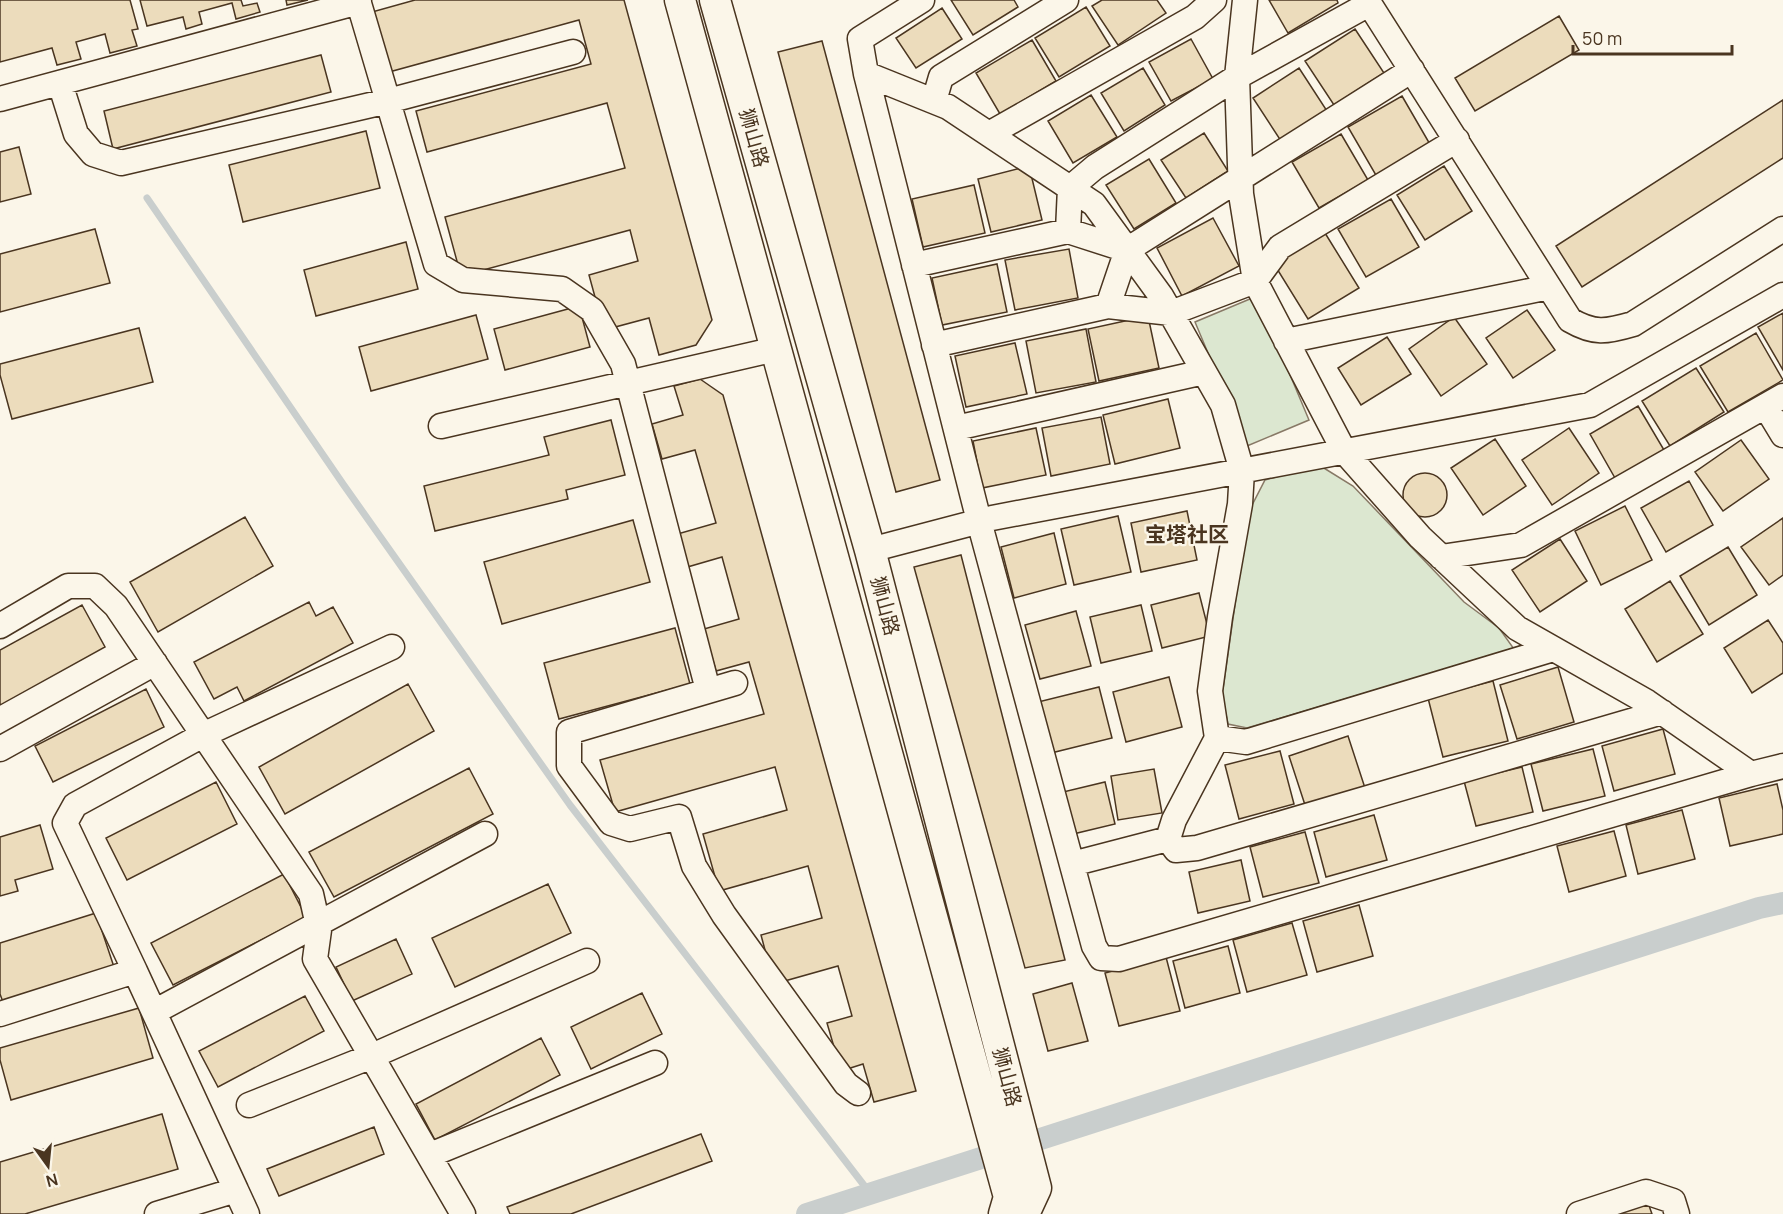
<svg xmlns="http://www.w3.org/2000/svg" width="1783" height="1214" viewBox="0 0 1783 1214" font-family="Manrope,'Noto Sans SC',sans-serif">
<style>
.green{fill:#dce7d0;stroke:#887966;stroke-width:1.5}
.lines{fill:none;stroke-linecap:round;stroke-linejoin:round}
.stream{stroke:#c9cecd;stroke-width:7}
.canal{stroke:#c9cecd;stroke-width:22}
.building{fill:#ecdcbc;stroke:#4a3520;stroke-width:1.5}
.minor-casing{stroke:#4a3520;stroke-width:27}
.major-casing{stroke:#4a3520;stroke-width:33}
.minor{stroke:#fbf6e9;stroke-width:24}
.major{stroke:#fbf6e9;stroke-width:30}
.labels{text-anchor:middle;stroke-width:4.5;stroke-linejoin:round;paint-order:stroke}
.street-label{font-size:20px;fill:#4a3520;stroke:#fbf6e9}
.neighbourhood-label{font-size:21px;font-weight:bold;fill:#4a3520;stroke:#fbf6e9}
</style>
<rect width="100%" height="100%" fill="#fbf6e9"/>
<path class="green" d="M1257 296 1309 420 1247 446 1195 322Z
M1319 465 1353 486 1464 602 1499 628 1514 649 1247 728 1228 724 1222 696 1248 513 1265 480Z"/>
<g class="lines">
<path class="stream" d="M147 198 343 484 570 805 870 1193"/>
<path class="canal" d="M807 1214 1759 908 1783 903"/>
</g>
<path class="building" d="M0 0H130L138 29 132 30 137 46 110 53 105 34 76 42 81 59 57 65 52 48 0 62Z
M140 0H241L243 6 257 3 260 12 236 19 232 3 199 12 202 24 186 29 183 17 147 26Z
M286 0H308L287 5Z
M415 0H624L712 320 696 345 659 355 649 318 604 330 589 275 638 261 630 230 461 276 445 217 625 168 607 103 427 152 416 111 591 64 579 20 389 72 372 12Z
M951 0H1014L1018 7 973 35Z
M1102 0H1157L1166 13 1118 45 1092 6Z
M1269 0H1337L1338 3 1288 33Z
M1086 7 1110 46 1059 77 1035 38Z
M942 8 962 39 916 68 896 38Z
M1559 16 1579 50 1475 111 1455 78Z
M1355 29 1384 73 1334 105 1305 61Z
M1191 39 1213 79 1171 101 1149 62Z
M1032 40 1056 81 1000 114 976 73Z
M822 41 940 480 896 492 778 52Z
M321 55 331 92 113 149 104 111Z
M1143 68 1165 105 1124 131 1101 93Z
M1299 68 1327 111 1281 141 1253 98Z
M1091 95 1117 137 1073 163 1048 121Z
M1402 96 1431 146 1377 177 1348 127Z
M1783 100V158L1582 287 1556 246Z
M366 131 380 188 243 222 229 165Z
M1204 133 1228 171 1186 198 1161 160Z
M1341 134 1368 180 1319 208 1292 162Z
M19 147 31 194 0 202V152Z
M1149 159 1176 203 1134 229 1106 185Z
M1029 166 1042 220 991 232 978 179Z
M1444 166 1472 211 1425 240 1397 195Z
M974 185 985 233 923 247 912 199Z
M1391 199 1419 247 1366 277 1338 229Z
M1213 218 1239 266 1182 296 1157 248Z
M95 229 110 283 0 312V254Z
M1325 233 1359 288 1308 319 1274 264Z
M406 242 418 289 316 316 304 270Z
M1069 249 1078 298 1015 310 1005 260Z
M997 264 1007 312 942 325 932 278Z
M579 306 590 347 505 370 494 329Z
M1527 310 1555 350 1513 378 1486 338Z
M1783 313V370L1758 327Z
M476 315 488 359 371 391 359 347Z
M1148 316 1159 368 1099 381 1088 329Z
M1454 317 1487 364 1441 396 1409 349Z
M139 328 153 382 12 419 0 375V364Z
M1086 329 1096 382 1036 393 1026 341Z
M1756 333 1783 380 1728 412 1700 366Z
M1387 337 1411 374 1361 405 1338 368Z
M1015 343 1027 394 966 407 955 356Z
M1696 368 1724 412 1670 446 1642 401Z
M700 379 723 395 916 1091 874 1102 863 1064 841 1071 827 1023 852 1016 838 966 774 984 761 935 822 918 808 866 719 891 703 834 787 810 775 767 615 812 600 760 764 714 749 662 716 671 704 629 739 619 722 557 684 568 674 535 716 523 695 450 662 459 652 424 683 415 674 386Z
M1168 399 1180 448 1115 464 1103 415Z
M1638 406 1664 450 1615 478 1590 434Z
M1101 417 1110 464 1051 476 1042 428Z
M611 420 625 475 566 490 568 499 435 531 424 486 549 455 544 437Z
M1036 428 1046 475 982 488 973 441Z
M1569 428 1599 473 1552 505 1522 460Z
M1495 439 1526 486 1483 515 1451 468Z
M1741 440 1769 479 1723 511 1695 472Z
M1403 495a22 22 0 1 1 44 0a22 22 0 1 1-44 0Z
M1689 481 1713 525 1666 552 1641 508Z
M1625 506 1652 560 1601 585 1575 531Z
M1187 511 1197 560 1141 572 1131 523Z
M1118 516 1131 572 1074 585 1061 529Z
M245 517 273 566 158 632 130 582Z
M1783 518V575L1769 585 1741 547Z
M633 520 650 582 502 624 484 562Z
M1054 533 1066 584 1014 598 1001 547Z
M1560 539 1587 581 1540 612 1512 570Z
M1728 547 1757 595 1709 625 1680 576Z
M961 555 1065 960 1025 968 914 567Z
M1670 581 1703 634 1657 662 1625 609Z
M1199 593 1210 636 1162 648 1151 605Z
M309 602 316 616 333 607 353 643 244 701 237 687 214 699 194 662Z
M82 605 105 647 0 705V650Z
M1141 605 1152 651 1101 663 1090 617Z
M1076 611 1091 666 1040 679 1025 625Z
M1768 620 1783 643V673L1752 693 1724 648Z
M675 628 690 684 559 719 544 663Z
M1558 667 1574 722 1517 739 1500 685Z
M1169 677 1182 727 1126 742 1113 692Z
M1493 681 1508 741 1443 757 1428 698Z
M408 684 434 731 285 814 259 767Z
M1099 687 1112 738 1051 753 1038 702Z
M146 689 164 727 53 782 35 746Z
M1663 729 1675 774 1614 791 1602 746Z
M1348 736 1365 788 1306 808 1289 756Z
M1593 749 1605 796 1543 811 1531 764Z
M1280 751 1294 804 1239 819 1225 765Z
M1522 767 1533 812 1476 826 1464 781Z
M469 768 493 814 334 897 309 852Z
M1154 769 1162 813 1118 820 1111 776Z
M216 782 237 824 127 880 106 838Z
M1105 782 1115 824 1073 834 1063 792Z
M1777 784 1783 810V834L1730 846 1719 798Z
M1682 810 1695 859 1638 874 1626 825Z
M1374 815 1387 860 1326 877 1314 832Z
M40 825 53 869 15 880 18 891 0 896V837Z
M1614 831 1626 876 1569 892 1557 846Z
M1305 832 1319 883 1263 897 1250 847Z
M1241 860 1250 901 1198 913 1189 872Z
M284 874 306 917 173 985 151 943Z
M548 884 571 933 455 987 432 938Z
M1359 905 1373 956 1317 972 1303 921Z
M96 913 114 967 3 1002 0 994V943Z
M1292 923 1307 975 1247 992 1233 940Z
M396 939 412 974 352 1001 336 967Z
M1228 946 1240 993 1185 1008 1173 961Z
M1166 957 1180 1011 1119 1026 1105 973Z
M1072 983 1088 1041 1048 1051 1033 994Z
M642 993 662 1034 591 1069 571 1027Z
M305 996 324 1031 218 1087 199 1051Z
M139 1008 153 1058 11 1100 0 1060V1048Z
M541 1038 560 1075 435 1140 416 1104Z
M162 1114 178 1169 25 1214H0V1162Z
M374 1127 384 1154 279 1196 267 1169Z
M701 1134 712 1161 571 1214H510L507 1207Z
M1647 1200 1652 1214H1603Z"/>
<g class="lines">
<defs>
<path id="minor" d="M358 0 436 264 463 280 562 289 592 310 623 364 708 690
M922 0 860 39 866 74 948 107 1094 204 1161 296 1223 405 1242 471 1240 504 1220 617 1210 691 1217 738 1246 742 1553 649
M1245 0 1237 77 1241 194 1255 281 1344 451 1420 537 1517 628 1647 702 1751 774 1783 766
M1367 0 1570 320C1594 334 1606 332 1633 324L1783 229
M866 74 979 521 1094 946 1101 958 1119 959 1751 774
M60 83 76 134 93 154 121 163 388 101 573 52
M0 99 359 2
M934 101 941 77 1066 0
M989 134 1195 17 1214 0
M1068 231 1070 188 1095 167 1237 77 1369 4
M914 265 1068 231 1127 250 1412 70
M1108 306 1171 313 1255 281 1280 247 1457 140
M1286 341 1549 287
M934 345 1108 306 1127 250
M1766 407 1783 435
M441 426 776 349
M956 428 1204 372
M870 550 992 518 1590 405 1783 295
M1441 557 1521 545 1783 396
M0 626 68 586H95L116 606 311 894 319 930 315 959 463 1214
M735 683 569 732V766L611 823 630 829 679 817 694 866 724 915 846 1084 858 1093
M1217 738 1174 820 1168 839 1176 850 1197 848 1662 712
M0 749 155 663
M1072 864 1168 839
M135 971 65 823 75 805 203 735 392 647
M154 1012 485 834
M0 1014 135 971 236 1190
M249 1105 372 1056 587 961
M430 1155 655 1063
M157 1214 236 1190 247 1214
M1579 1214 1646 1192 1673 1201 1677 1214"/>
<path id="major" d="M680 0 1009 1197 1004 1214
M715 0 870 550 1036 1188 1024 1214"/>
</defs>
<use href="#minor" class="minor-casing"/>
<use href="#major" class="major-casing"/>
<use href="#minor" class="minor"/>
<use href="#major" class="major"/>
</g>
<g class="labels">
<g class="street-label">
<text transform="translate(754 138) rotate(74)" y="7">狮山路</text>
<text transform="translate(885 606) rotate(75)" y="7">狮山路</text>
<text transform="translate(1007 1077) rotate(75)" y="7">狮山路</text>
</g>
<g class="neighbourhood-label">
<text x="1187" y="542">宝塔社区</text>
</g>
</g>
<g transform="translate(48 1166) rotate(165)" stroke="#fbf6e9" stroke-width="4.5" paint-order="stroke">
<path d="M0-4.5L10 22L0 15L-10 22Z" fill="#4a3520"/>
<text y="-9" font-size="16" font-weight="bold" text-anchor="middle" fill="#4a3520">N</text>
</g>
<path d="M1573 45v9h159v-9" fill="none" stroke="#4a3520" stroke-width="3"/>
<text x="1582" y="45" font-size="18" fill="#4a3520" stroke="#fbf6e9" stroke-width="4.5" paint-order="stroke">50 m</text>
</svg>
